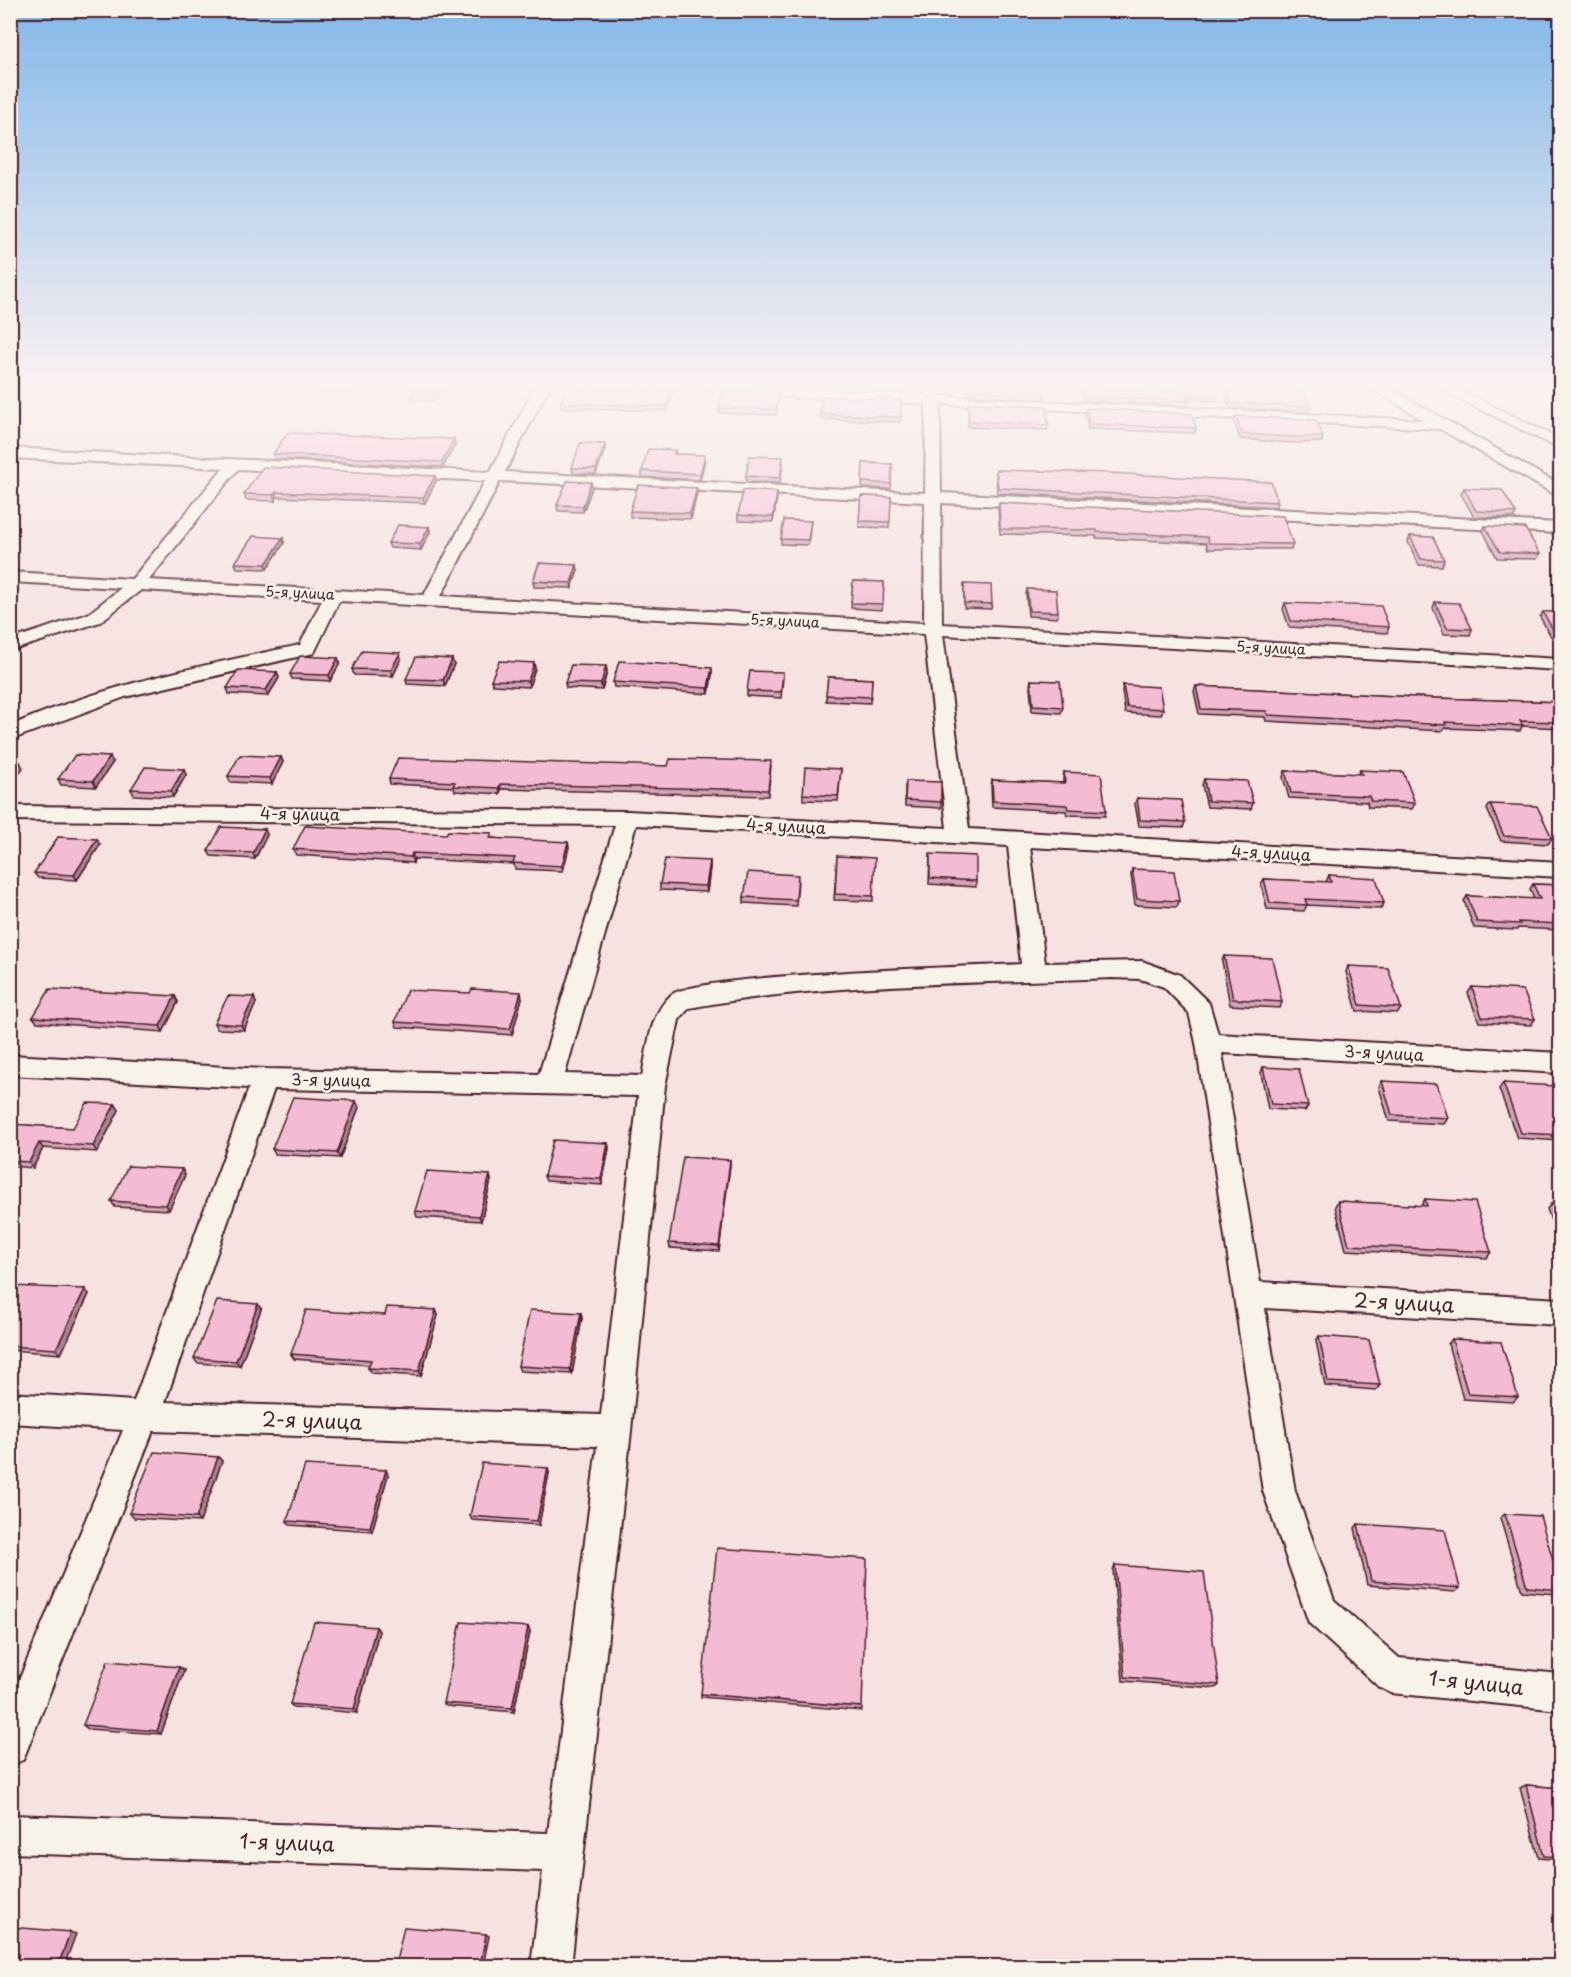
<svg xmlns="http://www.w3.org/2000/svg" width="1571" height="1977" viewBox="0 0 1571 1977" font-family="'Playpen Sans',sans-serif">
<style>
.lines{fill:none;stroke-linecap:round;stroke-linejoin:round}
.street-casing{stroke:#4a1f2b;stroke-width:4}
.street{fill:#f7f3e8;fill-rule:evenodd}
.wall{fill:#d2a2b5;stroke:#4a1f2b;stroke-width:1.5}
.shaded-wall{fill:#ab8493;stroke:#4a1f2b;stroke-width:1.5}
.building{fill:#f4bcd2;stroke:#4a1f2b;stroke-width:1.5}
.labels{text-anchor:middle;stroke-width:5;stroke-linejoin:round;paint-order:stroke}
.far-street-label{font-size:14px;fill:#4a1f2b;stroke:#f7f3e8}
.street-label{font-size:16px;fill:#4a1f2b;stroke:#f7f3e8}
.near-street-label{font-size:20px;fill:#4a1f2b;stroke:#f7f3e8}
</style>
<rect width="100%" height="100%" fill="#f6e2e1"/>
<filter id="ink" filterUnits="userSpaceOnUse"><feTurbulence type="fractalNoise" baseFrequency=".0167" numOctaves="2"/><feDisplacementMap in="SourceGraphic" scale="12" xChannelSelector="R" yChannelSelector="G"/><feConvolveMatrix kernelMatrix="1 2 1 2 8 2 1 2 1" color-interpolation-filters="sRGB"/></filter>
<g filter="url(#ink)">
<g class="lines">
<defs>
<path id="street" d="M534 389H548L505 472 925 493 926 404 714 393 707 389H810L926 395V389H940V396L1423 420 1373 389H1391L1560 485V496L1554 494 1440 429 940 404 941 493 1560 523V533L941 503 942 624 1560 659V670L943 635 969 829 1560 862V877L1030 847 1045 963 1142 961 1180 975 1209 1003 1218 1034 1560 1053V1073L1222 1053 1260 1282 1560 1299V1325L1265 1308 1295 1491 1334 1600 1399 1658 1560 1674V1710L1391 1693 1379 1687 1309 1623 1263 1491 1196 1043 1189 1013 1164 987 1140 979 1112 978C972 984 827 982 689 1008L679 1020 665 1086 631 1431 571 1966H531L543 1871 10 1853V1815L548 1833 597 1446 153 1431 23 1760 10 1765V1702L123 1430 10 1423V1393L134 1401 249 1088 10 1075V1055L265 1069 539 1074 615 825 10 820V806L628 811 947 828 924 634 339 601 314 653 125 697 10 740V726C103 685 201 666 300 645L322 600 141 590 100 622 10 651V640L88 614 121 588 10 582V572L132 579 223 468 10 458V448L490 472ZM238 469 485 481 424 595 149 580ZM500 481 925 502 924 623 441 596ZM636 825 1008 846 1021 964C972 967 694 974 671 995 649 1015 648 1048 642 1076L565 1074ZM274 1089 638 1096 601 1415 165 1402Z
M1439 389H1458L1560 439V449Z"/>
</defs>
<use href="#street" class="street-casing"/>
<use href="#street" class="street"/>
</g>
<path class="wall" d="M321 389H352L350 393 321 392Z
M443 389 436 401 412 400 411 395Z
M567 389H674L667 411 562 408 561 403Z
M863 389H901V391Z
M967 389H1045V394L1044 399 967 395Z
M1081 389H1217L1219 396 1218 401 1189 400 1188 406 1083 401Z
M1225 389H1303L1311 407 1309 412 1230 408 1224 391Z
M779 394 776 415 719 413V408Z
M901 400 900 422 820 419V414Z
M968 403 1049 423 1047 430 968 427Z
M1086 408 1196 428 1195 433 1088 429 1085 414Z
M1236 416 1323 437 1322 442 1291 443 1240 439 1234 421Z
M605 444V449L596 474 573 473 572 468Z
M455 445 443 467 274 459 273 454Z
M675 450 676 454 705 455V460L700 480 642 477V471Z
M783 463 780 483 746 482V476Z
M863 463 892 464 891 489 862 488Z
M996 470 1278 502 1276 507 997 493 996 475Z
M435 476 436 481 425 503 277 497 275 501 246 500 244 494Z
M592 488 583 512 558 511 557 505Z
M1464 488 1516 513 1514 518 1474 517 1461 494Z
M697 493 691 519 630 517V511Z
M861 496 891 497 889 528 859 527Z
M777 497 773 522 738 521V515Z
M999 503 1293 544 1291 549H1208L1206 543 1096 538V536L1000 534 998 508Z
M811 521 808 545 781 544V539Z
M1485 526 1540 554 1537 559 1497 558 1483 531Z
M429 527 430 532 421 550 390 548 388 543Z
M1410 536 1444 560 1442 566 1419 565 1408 542Z
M283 538 284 543 267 569 237 568 235 563Z
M578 570 572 588 534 587 533 581Z
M853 581 884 582 882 610 851 608Z
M964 584 992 604 991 609 964 608Z
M1027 589 1058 612 1057 618 1028 616 1026 594Z
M1435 602 1472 629 1470 635 1444 634 1433 608Z
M1285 603 1389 627 1387 633 1289 627 1283 609Z
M1543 612H1560V639L1552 638 1540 617Z
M401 659 393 676 354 675 352 669Z
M340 663 330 681 292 679 290 674Z
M454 664 445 686 407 684 406 679Z
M606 666 607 672 602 690 566 688 565 683Z
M535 668 529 687 493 685 491 680Z
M277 672 279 678 268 696 229 694 227 688Z
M712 674 709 694 614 687 613 682Z
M828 677 872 679 870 703 826 701Z
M783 678 781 698 747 696V691Z
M1031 680 1063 707 1061 713 1032 711 1030 686Z
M1123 685 1163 709 1161 715 1125 713 1122 691Z
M1196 686 1435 698 1560 702V728L1522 726 1520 731 1445 728 1443 731 1266 721 1265 717 1199 714 1194 691Z
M281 757 283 762 272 784 230 782 228 776Z
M113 762 96 787 61 785 58 779Z
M668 766H771L768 796 501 789 500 794 455 791 454 787 390 784 389 779Z
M841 769 838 801 803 800V794Z
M1360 770 1415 803 1412 809 1368 807 1367 802 1289 798 1283 777 1285 771 1358 774Z
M1064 772 1106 811 1105 816 1067 815 1066 811 992 807 991 785 992 780 1063 783V778Z
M186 775 173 797 134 795 131 789Z
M1204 779 1253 803 1251 809 1207 807 1202 785Z
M905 786 941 802V808L905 806Z
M1137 798 1185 822 1183 828 1139 826 1135 804Z
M1490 804 1552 838 1548 844 1501 841 1487 809Z
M267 835 255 859 211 856 208 851Z
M493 838 569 847 563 871 515 869 514 864 414 859 413 863 296 855 293 849Z
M100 845 77 880 38 878 34 873Z
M930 854 976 881V887L929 884Z
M837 856 873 896V901L834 900Z
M710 861V867L707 892 660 890V884Z
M1132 869 1179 901 1177 907 1135 905 1131 875Z
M1329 875 1384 903 1381 909 1307 905 1304 911 1267 909 1261 884 1264 879 1326 882Z
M798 880 796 906 744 903V897Z
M1533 884 1560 885V930L1518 928 1517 930 1474 928 1464 901 1467 896 1534 899 1530 889Z
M1224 956 1282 1002 1280 1008 1230 1005 1222 961Z
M1348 966 1401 1008 1398 1013 1357 1011 1346 972Z
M1472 987 1535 1019 1531 1025 1479 1022 1468 993Z
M470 993 522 998 512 1035 397 1027 395 1022Z
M175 996 178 1002 163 1032 37 1022 33 1017Z
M256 1003 244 1030 217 1029 214 1023Z
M1263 1067 1308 1106 1305 1111 1268 1109 1261 1073Z
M1382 1081 1448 1118 1444 1124 1389 1121 1379 1087Z
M1503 1083 1560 1095V1141L1517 1138 1499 1089Z
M115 1104 119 1110 97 1152 43 1148 33 1168 10 1166V1124L73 1128Z
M359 1107 340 1158 275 1154 272 1149Z
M608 1143 609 1148 602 1185 546 1181 544 1176Z
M730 1160V1165L719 1251 670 1248 669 1243Z
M182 1169 185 1175 169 1210 115 1207 111 1201Z
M491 1180 481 1221 417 1217 415 1211Z
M1425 1199 1491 1252 1487 1258 1346 1250 1335 1206 1338 1201 1422 1206V1205Z
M1551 1204 1560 1205V1246L1547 1209Z
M10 1286 89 1294 61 1354 10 1350Z
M261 1309 240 1366 197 1363 194 1358Z
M436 1310 438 1315 421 1376 371 1373 368 1368 369 1365 294 1359 291 1354 385 1315Z
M581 1313 582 1318 572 1374 520 1371 518 1366Z
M1319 1336 1380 1385 1376 1390 1325 1386 1316 1341Z
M1452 1339 1518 1397 1513 1402 1463 1399 1448 1344Z
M218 1457 222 1461 200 1522 134 1518 129 1513Z
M386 1470 388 1475 372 1531 290 1525 287 1521Z
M549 1473 539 1525 472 1520 470 1516Z
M1505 1514 1560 1584V1592L1557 1594 1522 1591 1500 1518Z
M1358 1524 1460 1588 1455 1592 1367 1585 1355 1528Z
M1115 1565 1219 1685 1216 1688 1123 1681 1113 1570Z
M376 1627 379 1631 357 1713 293 1707 290 1704Z
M528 1627 530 1631 514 1712 446 1706 443 1703Z
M179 1667 184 1670 161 1734 88 1729 83 1725Z
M701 1694 862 1707V1711L701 1697Z
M1526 1785 1560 1788V1860L1539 1858 1520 1788Z"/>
<path class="shaded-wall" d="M439 389H443L436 401 435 396Z
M672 389H674L667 411V406Z
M454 439 455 445 443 467 442 462Z
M605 444V449L596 474V469Z
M705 455V460L700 480V474Z
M435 476 436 481 425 503 423 498Z
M591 482 592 488 583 512V506Z
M697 488V493L691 519 690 513Z
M276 492 277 497 275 501 273 495Z
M777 492V497L773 522V517Z
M429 527 430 532 421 550 420 544Z
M283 538 284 543 267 569 266 564Z
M577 565 578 570 572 588 571 583Z
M400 653 401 659 393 676 391 670Z
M338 658 340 663 330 681 329 675Z
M452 659 454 664 445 686 443 680Z
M534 663 535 668 529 687 528 681Z
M606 666 607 672 602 690 601 684Z
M712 668V674L709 694 708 688Z
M277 672 279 678 268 696 266 690Z
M110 757 113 762 96 787 93 781Z
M281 757 283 762 272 784 270 778Z
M20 762 23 768 10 784V774Z
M184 769 186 775 173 797 171 791Z
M500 784 501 789 500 794 499 788Z
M265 829 267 835 255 859 253 853Z
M97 839 100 845 77 880 74 875Z
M568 842 569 847 563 871 562 866Z
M412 853 414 859 413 863 411 857Z
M710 861V867L707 892 706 886Z
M521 992 522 998 512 1035 510 1029Z
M175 996 178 1002 163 1032 160 1026Z
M254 997 256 1003 244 1030 241 1025Z
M356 1101 359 1107 340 1158 337 1153Z
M115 1104 119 1110 97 1152 93 1146Z
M39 1143 43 1148 33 1168 29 1162Z
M608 1143 609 1148 602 1185 601 1179Z
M730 1160V1165L719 1251V1246Z
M182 1169 185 1175 169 1210 166 1205Z
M490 1175 491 1180 481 1221 479 1216Z
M85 1289 89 1294 61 1354 56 1349Z
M258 1304 261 1309 240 1366 236 1361Z
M436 1310 438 1315 421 1376 419 1371Z
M581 1313 582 1318 572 1374 570 1369Z
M218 1457 222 1461 200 1522 196 1518Z
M548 1468 549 1473 539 1525 537 1521Z
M386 1470 388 1475 372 1531 370 1527Z
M376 1627 379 1631 357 1713 354 1709Z
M528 1627 530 1631 514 1712 512 1708Z
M179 1667 184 1670 161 1734 157 1731Z
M70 1932 76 1934 64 1966H58Z
M486 1934 489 1936 483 1966H480Z"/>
<path class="building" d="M414 389H439L435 396 411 395Z
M567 389H672L667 406 561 403Z
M968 389H1045V394L968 390Z
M1083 389H1217L1219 396 1187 395 1189 401 1084 396Z
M1227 389H1303L1311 407 1231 403Z
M723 391 779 394 776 409 719 408Z
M822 396 901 400V417L820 414Z
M968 403 1047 406 1048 425 969 421Z
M1086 408 1192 414 1196 428 1089 424Z
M1236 416 1316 420 1323 437H1293L1242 434Z
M287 433 454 439 442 462 273 454Z
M580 443 605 444 596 469 572 468Z
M648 449 675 450 674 454 705 455 700 474 642 471Z
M749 456 783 457 780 478 746 476Z
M863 463 892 464 891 484 862 482Z
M263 467 435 476 423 498 276 492 273 495 244 494Z
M996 470 1109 473 1271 482 1278 502 998 488Z
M567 481 591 482 583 506 557 505Z
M638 485 697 488 690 513 630 511Z
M1464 488 1502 490 1516 513 1476 511Z
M743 490 777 492 773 517 738 515Z
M861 496 891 497 890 522 859 521Z
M999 503 1283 516 1293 544 1209 543 1207 537 1097 532V530L1000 529Z
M784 520 811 521 808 540 781 539Z
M398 525 429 527 420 544 388 543Z
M1485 526 1525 528 1540 554 1500 552Z
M253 536 283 538 266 564 235 563Z
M1410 536 1433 537 1444 560 1421 559Z
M539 563 577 565 571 583 533 581Z
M853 581 884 582 883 604 851 603Z
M964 584 991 585 992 604 964 603Z
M1027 589 1056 590 1058 612 1029 611Z
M1435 602 1459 603 1472 629 1447 628Z
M1285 603 1381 606 1389 627 1291 621Z
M1543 612H1560V633H1555Z
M362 651 400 653 391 670 352 669Z
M300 656 338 658 329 675 290 674Z
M416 657 452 659 443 680 406 679Z
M499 661 534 663 528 681 491 680Z
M619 661 712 668 708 688 613 682Z
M571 665 606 666 601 684 565 683Z
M238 670 277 672 266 690 227 688Z
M750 671 783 672 781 692 747 691Z
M828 677 872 679 871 697 826 695Z
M1031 680 1060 681 1063 707 1033 705Z
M1123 685 1159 687 1163 709 1127 707Z
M1196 686 1435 698 1560 702V722L1520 721 1523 726 1445 722 1446 725 1268 715 1267 711 1201 709Z
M75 755 110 757 93 781 58 779Z
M240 755 281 757 270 778 228 776Z
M398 758 668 766 670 759 771 761 768 790 500 784 499 788 453 786 455 782 389 779Z
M10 761 20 762 10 774Z
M145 767 184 769 171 791 131 789Z
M805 767 841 769 838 796 803 794Z
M1360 770 1403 772 1415 803 1371 801 1369 796 1291 793 1285 771 1362 774Z
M1064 772 1101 774 1106 811 1068 809 1067 805 993 801 992 780 1065 783Z
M1204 779 1247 781 1253 803 1208 801Z
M906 781 941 782V802L905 800Z
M1137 798 1181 800 1185 822 1140 820Z
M1490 804 1537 806 1552 838 1504 836Z
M305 826 446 834 448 831 492 833 490 838 568 842 562 866 513 863 515 858 412 853 411 857 293 849Z
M221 827 265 829 253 853 208 851Z
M58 837 97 839 74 875 34 873Z
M930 854 976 856V881L930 878Z
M837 856 875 858 873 896 835 894Z
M665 859 710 861 706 886 660 884Z
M1132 869 1174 871 1179 901 1137 899Z
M748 872 798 875 796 900 744 897Z
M1329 875 1376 878 1384 903 1305 899 1307 905 1270 903 1264 879 1331 882Z
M1533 884 1560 885V924L1519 922 1520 924 1477 922 1467 896 1540 899Z
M1224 956 1272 958 1282 1002 1233 999Z
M1348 966 1388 968 1401 1008 1360 1005Z
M1472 987 1523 990 1535 1019 1482 1017Z
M50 989 175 996 160 1026 33 1017Z
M472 989 521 992 510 1029 395 1022 407 990 470 993Z
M228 996 254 997 241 1025 214 1023Z
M1263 1067 1299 1069 1308 1106 1271 1104Z
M1382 1081 1437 1084 1448 1118 1392 1115Z
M1503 1083 1557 1086 1560 1095V1135L1521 1133Z
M293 1097 356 1101 337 1153 272 1149Z
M87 1103 115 1104 93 1146 39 1143 29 1162 10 1161V1124L73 1128Z
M553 1140 608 1143 601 1179 544 1176Z
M683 1157 730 1160 719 1246 669 1243Z
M128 1166 182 1169 166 1205 111 1201Z
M427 1171 490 1175 479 1216 415 1211Z
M1425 1199 1475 1202 1491 1252 1349 1245 1338 1201 1427 1206Z
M1551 1204 1560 1205V1229Z
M10 1286 85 1289 56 1349 10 1346Z
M217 1301 258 1304 236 1361 194 1358Z
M387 1307 436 1310 419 1371 368 1368 371 1360 291 1354 306 1310 385 1315Z
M530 1310 581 1313 570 1369 518 1366Z
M1319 1336 1369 1340 1380 1385 1328 1382Z
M1452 1339 1501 1342 1518 1397 1468 1394Z
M154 1452 218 1457 196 1518 129 1513Z
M482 1463 548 1468 537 1521 470 1516Z
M305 1465 386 1470 370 1527 287 1521Z
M1505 1514 1540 1516 1560 1584V1590L1527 1587Z
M1358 1524 1445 1530 1460 1588 1371 1581Z
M717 1548 867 1559 862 1707 701 1694Z
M1115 1565 1204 1572 1219 1685 1125 1677Z
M314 1622 376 1627 354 1709 290 1704Z
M461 1622 528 1627 512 1708 443 1703Z
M108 1661 179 1667 157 1731 83 1725Z
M1526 1785 1560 1788V1857L1544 1856Z
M10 1927 70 1932 58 1966H10Z
M404 1927 486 1934 480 1966H395Z"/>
</g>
<linearGradient id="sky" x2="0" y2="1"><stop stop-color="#84b8e9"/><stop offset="0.58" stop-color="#fbf2f2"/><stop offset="1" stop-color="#fbf2f2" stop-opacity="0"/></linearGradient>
<rect width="1571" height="666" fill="url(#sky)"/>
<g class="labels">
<g class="far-street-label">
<text transform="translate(300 593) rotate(3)" y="5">5-я улица</text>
<text transform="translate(785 621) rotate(3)" y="5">5-я улица</text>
<text transform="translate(1271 648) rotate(3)" y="5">5-я улица</text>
</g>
<g class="street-label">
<text transform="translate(300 814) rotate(1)" y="6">4-я улица</text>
<text transform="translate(786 826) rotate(3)" y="6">4-я улица</text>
<text transform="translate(1271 853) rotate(3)" y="6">4-я улица</text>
<text transform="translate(1384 1053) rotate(3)" y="6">3-я улица</text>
<text transform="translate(331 1080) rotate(1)" y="6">3-я улица</text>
</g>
<g class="near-street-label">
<text transform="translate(1404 1303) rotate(3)" y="7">2-я улица</text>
<text transform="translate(312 1421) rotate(2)" y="7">2-я улица</text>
<text transform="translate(1476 1683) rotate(6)" y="7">1-я улица</text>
<text transform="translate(287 1843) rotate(2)" y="7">1-я улица</text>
</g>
</g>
<rect width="1571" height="1977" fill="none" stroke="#f7f3e8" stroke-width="36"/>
<rect x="18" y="18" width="1535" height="1941" fill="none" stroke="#4a1f2b" stroke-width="2" filter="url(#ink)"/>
</svg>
